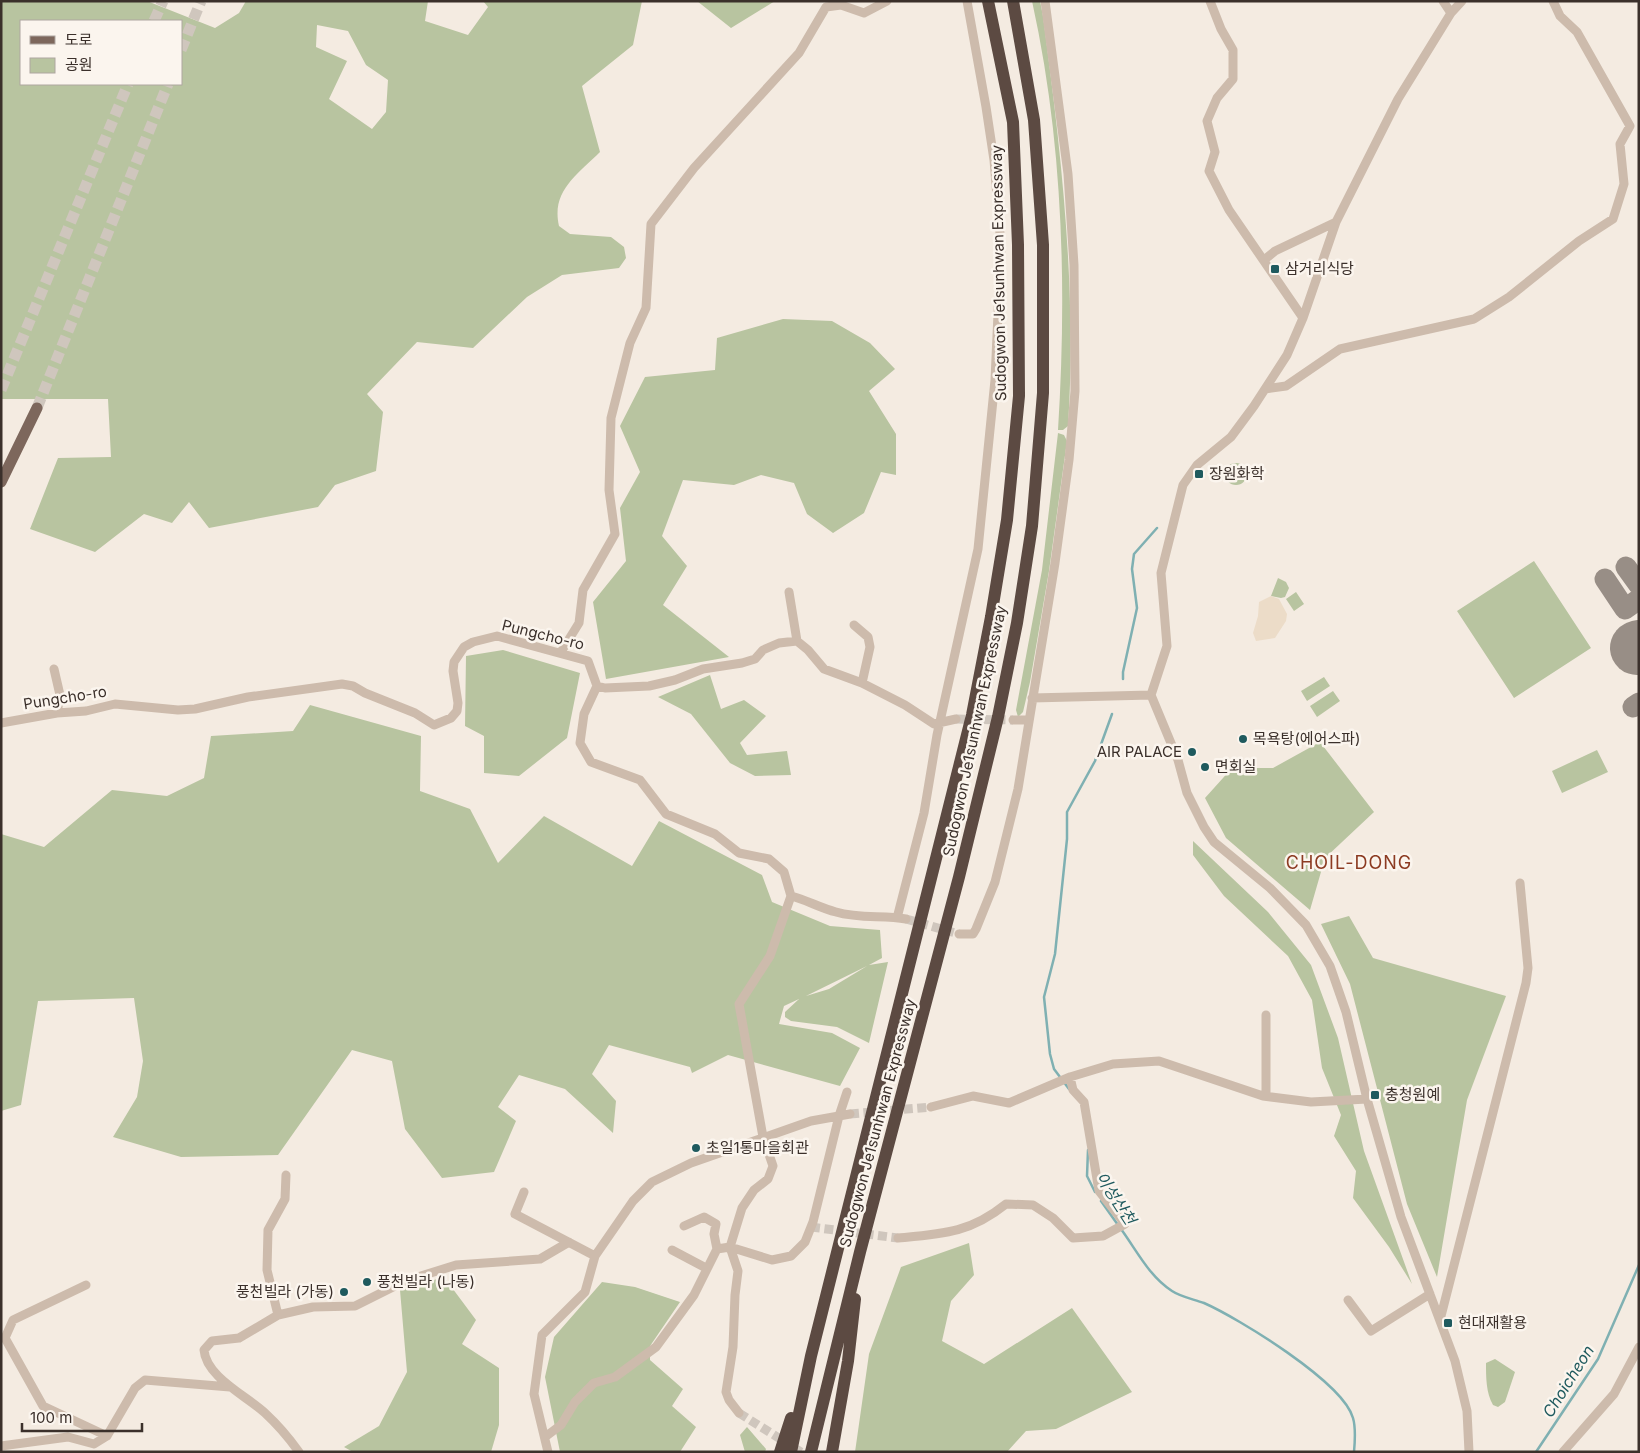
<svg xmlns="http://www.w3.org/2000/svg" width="1640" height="1453" viewBox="0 0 1640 1453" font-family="Inter,'Noto Sans KR',sans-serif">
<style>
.green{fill:#b8c4a0;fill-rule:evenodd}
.plaza{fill:#ecdcc8}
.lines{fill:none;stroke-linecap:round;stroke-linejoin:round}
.stream{stroke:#7fb0b2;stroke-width:2.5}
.taxiway{stroke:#988e86;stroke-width:21}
.runway{stroke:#988e86;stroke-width:54}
.minor-tunnel{stroke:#cfc6bd;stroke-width:9;stroke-dasharray:9 4.5;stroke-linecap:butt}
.major-tunnel{stroke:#cfc6bd;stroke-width:11;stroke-dasharray:11 5.5;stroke-linecap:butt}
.minor{stroke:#cdbbac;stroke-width:9}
.major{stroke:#7d675c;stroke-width:11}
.highway{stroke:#5c4a42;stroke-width:12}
.poi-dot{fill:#1f5a5e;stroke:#fbf5ee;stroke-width:2}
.labels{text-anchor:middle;stroke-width:5;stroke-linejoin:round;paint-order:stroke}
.poi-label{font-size:15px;fill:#3b302b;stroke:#fbf5ee;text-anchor:start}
.street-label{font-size:15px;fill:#3b302b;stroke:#fbf5ee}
.water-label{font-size:16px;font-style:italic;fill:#1f5a5e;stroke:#fbf5ee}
.quarter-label{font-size:18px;letter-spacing:1px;fill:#8c3b22;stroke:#fbf5ee}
</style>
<rect width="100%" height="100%" fill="#f4ebe1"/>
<path class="green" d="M1 1H147L215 28 239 13 246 1H428L425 21 468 35 488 7 483 1H642L633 45 582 86 600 152C577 175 551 191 559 226L570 234 611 237 624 247 626 258 619 268 562 275 527 297 473 348 417 342 367 394 383 412 376 471 335 485 318 507 209 528 189 502 172 523 144 514 95 552 30 529 58 458 111 457 108 399H1ZM21 21H181V84H21ZM317 25 348 31 366 65 388 80 386 112 372 129 329 99 347 61 316 47Z
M697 1H775L731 28Z
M1032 1H1040L1043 16C1061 152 1077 288 1068 426L1063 430H1058C1067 287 1063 141 1032 1Z
M783 319 832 321 870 343 895 369 869 391 896 434V475L881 472 864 513 833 533 807 514 794 483 761 475 734 485 683 480 662 536 687 566 663 605 729 657 606 679 593 602 626 561 620 508 640 472 620 426 645 377 715 370 717 338Z
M1058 433 1064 435 1067 441 1049 571 1030 682 1023 712 1018 717 1016 710 1042 570Z
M1225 474a11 11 0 1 1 22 0a11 11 0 1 1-22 0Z
M1534 561 1591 648 1514 698 1457 611Z
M1278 578 1286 582 1289 588 1285 597 1281 598 1271 596Z
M1296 592 1304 604 1294 611 1286 599Z
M503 650 580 673 567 738 519 776 484 773V736L465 726 466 656Z
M710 675 721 709 744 700 766 716 740 743 747 755 787 751 791 775 755 776 730 763 691 714 658 697Z
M1324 677 1330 686 1307 701 1301 691Z
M1333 691 1340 701 1317 717 1310 706Z
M310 705 421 736 420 791 470 809 498 863 544 816 632 866 659 821 762 875 772 902 830 926 880 930 882 958 869 965 888 962 869 1043 837 1027 791 1021 785 1017V1012L799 999 784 1006 779 1024 832 1033 860 1048 840 1086 728 1055 692 1073 690 1067 609 1045 592 1074 616 1101 613 1133 565 1089 519 1075 498 1107 516 1121 494 1172 442 1178 405 1129 392 1061 352 1050 278 1155 181 1157 113 1137 137 1097 143 1061 134 998 38 1001 21 1105 1 1111V834L44 847 112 790 167 796 204 778 211 736 293 731ZM867 966 829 989 806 996Z
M1320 742 1374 812 1325 858 1310 910 1226 838 1205 798 1232 768H1273Z
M1597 750 1608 772 1562 793 1552 771Z
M1193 841 1268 912 1311 965 1338 1038 1364 1151 1412 1284 1389 1247 1353 1198 1356 1171 1334 1136 1341 1115 1322 1068 1312 1000 1288 956 1224 896 1193 855Z
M1349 916 1373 958 1506 996 1467 1100 1437 1277 1407 1204 1350 984 1321 924Z
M969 1243 974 1275 951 1301 942 1341 984 1364 1072 1308 1132 1392 1056 1429 1026 1431 1007 1452H855L869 1354 901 1267Z
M444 1277 476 1320 462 1344 499 1368V1425L491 1452H353L344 1447 379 1426 407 1372 400 1290Z
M602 1282 635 1287 680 1302 650 1346V1360L683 1389 672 1406 696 1427 680 1452H560L545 1377 554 1337Z
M1495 1359 1515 1372 1505 1402 1498 1407 1493 1405C1486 1393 1486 1377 1486 1363Z
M747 1427 766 1449 765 1452H745L740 1435Z"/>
<path class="plaza" d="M1271 596 1279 599 1287 614 1286 621 1275 638 1256 641 1253 633 1258 616 1259 602Z"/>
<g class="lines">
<path class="stream" d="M1123 679V672L1137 608 1132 569 1134 554 1157 528
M1069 1089 1054 1069 1050 1054 1044 997 1055 954 1067 839V812L1095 761 1112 714
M1088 1150 1087 1176 1095 1192
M1101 1201 1118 1225
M1121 1229C1137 1251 1149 1276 1172 1291 1181 1297 1193 1299 1204 1303 1238 1318 1343 1382 1353 1418 1356 1428 1355 1441 1354 1452
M1536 1452 1598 1359 1639 1265"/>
<path class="taxiway" d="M1626 567 1639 585
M1605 579 1625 609 1639 599
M1637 648 1639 650
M1633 707 1639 703"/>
<path class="runway" d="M1637 648 1639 647"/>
<path class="minor-tunnel" d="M956 719 1013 720
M906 919 959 934
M850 1114 931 1107
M811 1227 898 1238
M739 1413 801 1452"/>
<path class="major-tunnel" d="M154 21 163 1
M181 50 201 1
M1 390 128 84
M37 408 168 84"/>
<path class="minor" d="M1210 1 1221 29 1233 50V79L1217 98 1207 121 1215 152 1209 171 1229 210 1303 318 1287 355 1254 406 1231 437 1197 465 1183 485 1161 573 1167 646 1151 695 1178 760 1187 793 1204 827 1214 842 1270 888 1306 925 1330 966 1346 1012 1367 1099 1401 1217 1455 1361 1467 1411 1469 1452
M1451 13 1462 1
M1264 260 1275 251 1336 222
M1303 318 1336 222 1398 99 1451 13 1443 1
M1265 389 1286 386 1340 349 1474 319 1509 297 1579 241 1613 219 1624 184 1620 144 1630 126 1577 32 1560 16 1553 1
M789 592 797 641
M854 625 868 637 870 647 862 683
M561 652 579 623 583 590 615 534 609 490 611 418 630 343 646 308 651 224 694 168 799 53 826 7 841 5 864 13 887 1
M54 669 60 695 57 713
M597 686 584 714 580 743 591 762 640 780 666 814 715 834 739 853 769 859 784 872 791 896 770 956 739 1004 763 1137 773 1166 768 1179 754 1190 742 1208 730 1247 738 1271 735 1295 733 1347 726 1392 729 1400 739 1413
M1032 698 1151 695
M1013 720H1028
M1 723 57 713 86 711 115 704 178 710 195 709 248 697 342 684 353 686 365 693 415 713 434 725 451 718 457 711 458 703 453 671 454 662 464 647 473 642 497 636 588 661 597 686 605 688 649 686 675 680 703 669 742 663 755 659 763 650 779 643 797 641 808 650 824 669 862 683 905 705 934 724 956 719
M791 896C807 900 820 908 836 912 859 919 883 915 906 919
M897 918 924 813 937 735 978 549 995 380 1001 247 994 160 986 107 967 1
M959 934H973L976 929 995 882 1018 789 1055 563 1069 460 1075 391 1074 265 1068 174 1045 1
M1266 1015V1096
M931 1107 973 1096 1009 1103 1070 1077 1113 1064 1159 1061 1263 1096 1311 1102 1367 1099
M524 1192 515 1214 595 1256
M684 1226 704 1217 716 1224 714 1234 717 1249
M898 1238C943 1234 970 1233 1006 1204L1033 1205 1053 1218 1073 1238 1103 1236 1125 1224 1099 1191 1084 1102 1073 1090 1070 1077
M672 1250 706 1268
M86 1285 13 1320 5 1338 43 1406 107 1436
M1348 1300 1371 1331 1430 1294
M278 1315 267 1270 268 1230 285 1199 286 1175
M1440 1320 1526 983 1528 968 1520 883
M545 1437 561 1425 575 1402 594 1383 615 1377 656 1347 694 1295 717 1249 730 1247 772 1260 791 1256 805 1242 813 1222 839 1116 847 1092
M1 1446 68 1437 94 1444 107 1436 135 1388 145 1380 230 1387
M299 1452C289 1438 278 1425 265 1413 247 1396 206 1377 204 1350L212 1341 239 1338 278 1315 313 1307 355 1306 405 1281 456 1265 540 1259 569 1242
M548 1452 534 1394 542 1335 585 1292 595 1256 633 1201 652 1182 691 1163 811 1121 850 1114
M1563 1452 1614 1394 1639 1347"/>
<path class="major" d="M1 482 37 408"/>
<path class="highway" d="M780 1452 791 1418
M791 1452 811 1356 972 715 991 617 1007 520 1019 396 1018 245 1013 122 988 1
M811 1452 860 1252 959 877 998 717 1017 623 1032 526 1043 393V245L1034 120 1013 1
M832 1452 848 1361 855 1299"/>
</g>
<g class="poi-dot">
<rect x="1270" y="264" width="10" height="10" rx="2.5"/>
<rect x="1194" y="469" width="10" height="10" rx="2.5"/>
<circle cx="1243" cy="739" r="5"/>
<circle cx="1192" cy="752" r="5"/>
<circle cx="1205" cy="767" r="5"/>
<rect x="1370" y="1090" width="10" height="10" rx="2.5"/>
<circle cx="696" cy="1148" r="5"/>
<circle cx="367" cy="1282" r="5"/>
<circle cx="344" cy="1292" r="5"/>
<rect x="1443" y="1318" width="10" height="10" rx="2.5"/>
</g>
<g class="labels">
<g class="poi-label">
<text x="1285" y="274">삼거리식당</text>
<text x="1209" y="479">장원화학</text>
<text x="1253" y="744">목욕탕(에어스파)</text>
<text x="1182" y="757" text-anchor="end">AIR PALACE</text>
<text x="1215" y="772">면회실</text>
<text x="1385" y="1100">충청원예</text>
<text x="706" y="1153">초일1통마을회관</text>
<text x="377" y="1287">풍천빌라 (나동)</text>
<text x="334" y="1297" text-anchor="end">풍천빌라 (가동)</text>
<text x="1458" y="1328">현대재활용</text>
</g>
<g class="street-label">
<text transform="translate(999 273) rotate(-91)" y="5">Sudogwon Je1sunhwan Expressway</text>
<text transform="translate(543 635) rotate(14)" y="5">Pungcho-ro</text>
<text transform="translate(65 698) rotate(-9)" y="5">Pungcho-ro</text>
<text transform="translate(975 731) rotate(-78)" y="5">Sudogwon Je1sunhwan Expressway</text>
<text transform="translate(878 1123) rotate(-75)" y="5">Sudogwon Je1sunhwan Expressway</text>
</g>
<g class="water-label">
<text transform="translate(1116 1198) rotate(57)" y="6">이성산천</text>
<text transform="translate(1568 1381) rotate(-58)" y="6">Choicheon</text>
</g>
<g class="quarter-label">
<text x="1349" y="869">CHOIL-DONG</text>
</g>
</g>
<rect width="1640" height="1453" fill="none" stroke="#3b302b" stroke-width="5"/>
<rect x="20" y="20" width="162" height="65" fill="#fbf5ee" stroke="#aea6a0"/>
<rect x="30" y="36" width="25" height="8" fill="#7d675c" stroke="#aea6a0"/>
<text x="65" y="45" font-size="15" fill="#3b302b">도로</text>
<rect x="30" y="58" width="25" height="15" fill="#b8c4a0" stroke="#aea6a0"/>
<text x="65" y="70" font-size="15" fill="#3b302b">공원</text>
<path d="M22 1423v8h120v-8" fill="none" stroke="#3b302b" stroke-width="2.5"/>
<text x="30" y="1423" font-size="15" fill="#3b302b" stroke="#fbf5ee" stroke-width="4" paint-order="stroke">100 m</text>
</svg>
